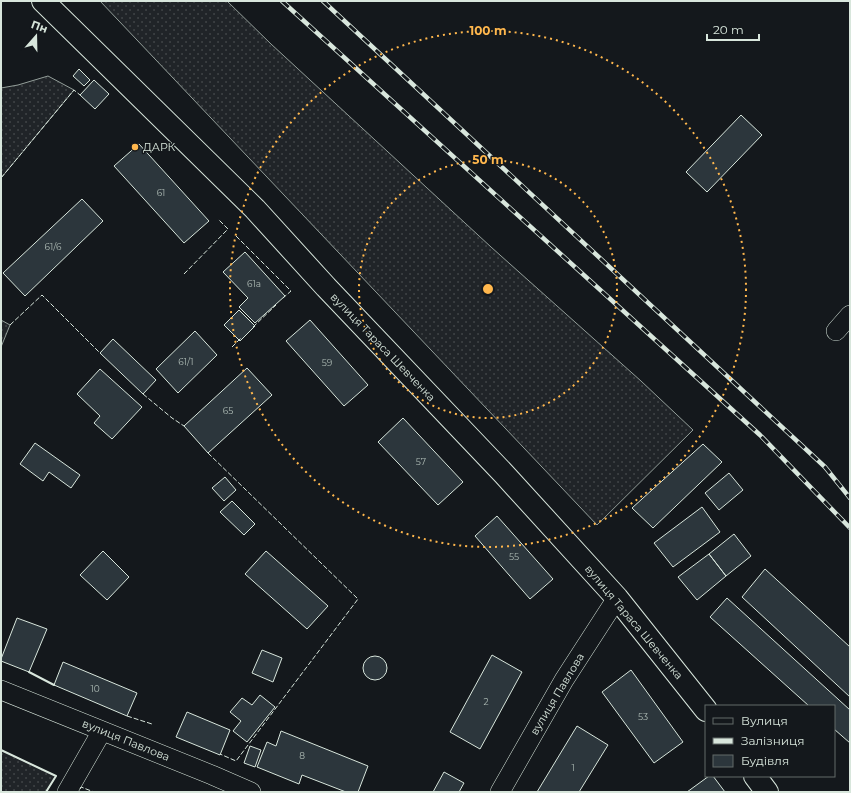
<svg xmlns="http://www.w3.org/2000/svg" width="851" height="793" viewBox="0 0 851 793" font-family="Montserrat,sans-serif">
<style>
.garden{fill:url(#garden-dots);stroke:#939e99}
.building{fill:#2c363c;stroke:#d8e6dc}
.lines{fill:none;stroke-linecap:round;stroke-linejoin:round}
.minor-casing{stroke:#d8e6dc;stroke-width:20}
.major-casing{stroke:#d8e6dc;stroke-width:24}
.minor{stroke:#14181c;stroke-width:19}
.major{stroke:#14181c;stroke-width:22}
.rail-casing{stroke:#d8e6dc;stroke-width:4.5}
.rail{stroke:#14181c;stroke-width:3;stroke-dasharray:9;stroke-linecap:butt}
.fence{stroke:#d8e6dc;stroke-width:1;stroke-dasharray:5 2;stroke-linecap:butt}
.wall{stroke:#d8e6dc;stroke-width:2}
.ring{fill:none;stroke:#ffb74d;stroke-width:2;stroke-dasharray:2 4}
.poi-dot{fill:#ffb74d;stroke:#14181c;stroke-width:1.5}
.labels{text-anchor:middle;stroke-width:3;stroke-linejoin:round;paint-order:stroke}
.number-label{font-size:9px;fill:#adbab4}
.poi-label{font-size:11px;fill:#d8e6dc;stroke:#14181c;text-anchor:start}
.street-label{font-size:11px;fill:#d8e6dc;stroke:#14181c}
.centre{fill:#ffb74d;stroke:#14181c;stroke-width:2}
.ring-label{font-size:12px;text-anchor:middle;font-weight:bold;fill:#ffb74d;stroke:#14181c;stroke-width:3;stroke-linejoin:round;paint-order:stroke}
</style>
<defs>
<pattern id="garden-dots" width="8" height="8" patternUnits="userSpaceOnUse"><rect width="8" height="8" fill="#202428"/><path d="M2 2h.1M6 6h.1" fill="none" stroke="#404447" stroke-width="1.8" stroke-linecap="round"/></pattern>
</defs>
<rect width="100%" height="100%" fill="#14181c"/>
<path class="garden" d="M100 1H227L271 44 491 247 641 381 693 430 597 525Z
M48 76 74 90 1 178V88L18 85Z
M1 320 10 325 1 347Z
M1 750 56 776 46 792H1Z"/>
<path class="building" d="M79 69 90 80 84 86 73 76Z
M94 80 109 94 95 109 80 95Z
M741 115 762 135 707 192 686 172Z
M139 144 209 221 184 243 114 166Z
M82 199 103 221 25 296 3 273Z
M245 252 285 296 255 323 239 307 248 298 223 272Z
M239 310 255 326 240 341 224 325Z
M310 320 368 385 344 406 286 341Z
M195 331 217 355 178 393 156 369Z
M113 339 156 380 143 394 100 353Z
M247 368 272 395 208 453 184 426Z
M100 369 142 407 112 439 94 423 100 416 77 394Z
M403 418 463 482 438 505 378 442Z
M35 443 80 475 71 488 49 472 43 481 20 464Z
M703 444 722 462 653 528 632 508Z
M729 473 743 490 719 510 705 493Z
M225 477 236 490 224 501 212 488Z
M232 501 255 524 244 535 220 512Z
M702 507 720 532 673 567 654 543Z
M497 516 553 579 530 599 475 536Z
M734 534 751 556 726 576 709 554Z
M103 551 129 577 107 600 80 575Z
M266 551 328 606 307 629 245 574Z
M709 554 726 576 697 600 678 577Z
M765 569 850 647V697L742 597Z
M727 598 850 710V743L834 729V706H809L710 617Z
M17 618 47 629 29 672 1 661V659Z
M262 650 282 658 273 682 252 673Z
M492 655 522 672 480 749 450 732Z
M363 668a12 12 0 1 1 24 0a12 12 0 1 1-24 0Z
M63 662 137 693 127 716 54 685Z
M631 670 683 742 654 763 602 692Z
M260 695 275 707 247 742 233 731 241 721 230 712 242 698 252 705Z
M187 712 230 730 220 755 176 737Z
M577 726 608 745 579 792H537Z
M281 731 368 766 358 792H346L302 775 299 784 257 767 267 742 276 746Z
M250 746 261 750 255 767 244 763Z
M444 772 464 783 459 792H433Z
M709 776H713L725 792H687Z"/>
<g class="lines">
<defs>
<path id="minor" d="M836 331 850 315
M1 690 212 775 251 792
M67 792 102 731
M500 792 564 680 617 598"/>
<path id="major" d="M43 1 255 209 326 287 504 474 617 598 706 710
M755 776 767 792"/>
</defs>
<use href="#minor" class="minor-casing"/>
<use href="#major" class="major-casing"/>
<use href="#minor" class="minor"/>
<use href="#major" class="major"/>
<defs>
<path id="rail" d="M282 1 760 435 850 528
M323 1 825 467 850 498"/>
</defs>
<use href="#rail" class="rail-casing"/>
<use href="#rail" class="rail"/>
<path class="fence" d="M1 178 74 90 80 95
M236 236 291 291 283 298
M184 274 228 229 218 219
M10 325 42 295 100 353
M253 327 276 305
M232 347 241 338
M143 394 172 418 184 426
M208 453 358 599 236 761 220 754
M127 716 152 724
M80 789 81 787 94 792"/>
<path class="wall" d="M29 672 54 685
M1 750 56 776 46 792"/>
</g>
<g class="ring">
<circle cx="488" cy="289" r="129"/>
<circle cx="488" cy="289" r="258"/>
</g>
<circle class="poi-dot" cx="135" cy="147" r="4"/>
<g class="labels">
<g class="number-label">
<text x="161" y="196">61</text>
<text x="53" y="250">61/6</text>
<text x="254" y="287">61а</text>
<text x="186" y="365">61/1</text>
<text x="327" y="366">59</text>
<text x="228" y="414">65</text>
<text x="421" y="465">57</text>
<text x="514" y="560">55</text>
<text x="95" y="692">10</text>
<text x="486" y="705">2</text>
<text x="643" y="720">53</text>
<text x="302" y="759">8</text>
<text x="573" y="771">1</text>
</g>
<g class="poi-label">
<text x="143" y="151">ДАРК</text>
</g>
<g class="street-label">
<text transform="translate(383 347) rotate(46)" y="4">вулиця Тараса Шевченка</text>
<text transform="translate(634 622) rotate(50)" y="4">вулиця Тараса Шевченка</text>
<text transform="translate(557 694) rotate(-59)" y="4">вулиця Павлова</text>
<text transform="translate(126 740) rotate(22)" y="4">вулиця Павлова</text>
</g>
</g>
<circle cx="488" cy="289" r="6" class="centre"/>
<g class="ring-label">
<text x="488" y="35">100 m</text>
<text x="488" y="164">50 m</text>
</g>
<rect width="851" height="793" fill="none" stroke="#d8e6dc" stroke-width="4"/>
<rect x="705" y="705" width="130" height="72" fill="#14181c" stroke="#626a69"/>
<rect x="713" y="718" width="20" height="6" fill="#14181c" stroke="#626a69"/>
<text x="741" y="725" font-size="12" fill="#d8e6dc">Вулиця</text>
<rect x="713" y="738" width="20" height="6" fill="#d8e6dc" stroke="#626a69"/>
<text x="741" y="745" font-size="12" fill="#d8e6dc">Залізниця</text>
<rect x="713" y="755" width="20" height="12" fill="#2c363c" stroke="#626a69"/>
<text x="741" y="765" font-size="12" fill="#d8e6dc">Будівля</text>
<g transform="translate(36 36) rotate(20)" stroke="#14181c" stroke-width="3" paint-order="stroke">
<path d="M0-3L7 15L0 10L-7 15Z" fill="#d8e6dc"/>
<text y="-6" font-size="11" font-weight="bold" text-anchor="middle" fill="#d8e6dc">Пн</text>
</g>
<path d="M707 34v6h52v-6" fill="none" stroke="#d8e6dc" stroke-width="2"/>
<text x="713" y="34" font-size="12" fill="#d8e6dc" stroke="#14181c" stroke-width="3" paint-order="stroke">20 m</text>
</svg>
